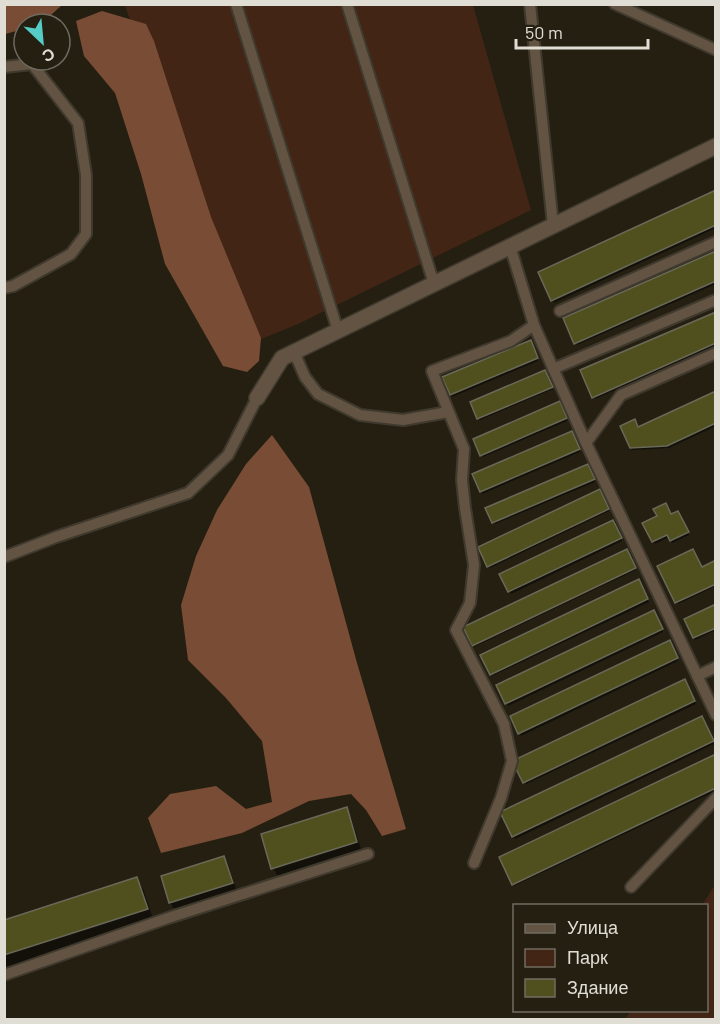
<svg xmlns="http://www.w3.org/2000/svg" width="720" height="1024" viewBox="0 0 720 1024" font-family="Barlow,sans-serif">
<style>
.green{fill:#422515}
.forest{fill:#794c35}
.shadow{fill:#0007}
.building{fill:#50501e;stroke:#696959;stroke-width:1.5}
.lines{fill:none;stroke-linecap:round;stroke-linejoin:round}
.lane-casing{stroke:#3f3a2d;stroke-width:14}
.street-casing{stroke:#3f3a2d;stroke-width:18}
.lane{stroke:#625343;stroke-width:10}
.street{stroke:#625343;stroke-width:15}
</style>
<rect width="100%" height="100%" fill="#251f12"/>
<path class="green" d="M125 5H473L531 210 298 324 239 348Z
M715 885V1019H625L631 1011 706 1010V906L702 905Z"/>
<path class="forest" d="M5 4H62V5L41 24H24V29L5 34Z
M102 11 146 24 154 41 211 217 261 338 259 361 247 372 223 366 165 264 141 174 115 93 84 56 76 21Z
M272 435 309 487 357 663 406 829 382 836 366 810 351 794 309 801 242 833 161 853 148 818 170 794 216 786 246 809 272 802 262 741 226 698 188 660 181 605 196 556 217 510 246 464Z"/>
<path class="shadow" d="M716 192V228L554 303 540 273Z
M716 253V284L577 345 565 319Z
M716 314V345L595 399 582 370Z
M531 344 538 361 452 397 451 394Z
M545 372 553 389 480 420 472 403Z
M716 393V426L669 448 632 450 622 427 638 428Z
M560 403 567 421 483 457 475 440Z
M572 433 580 452 482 494 474 475Z
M588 466 595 482 495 524 487 509Z
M599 491 609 511 490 568 480 548Z
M677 513 689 535 672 543 669 537 655 544 644 523Z
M613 522 622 541 511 594 501 575Z
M626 551 636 570 474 647 465 627Z
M716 562V586L678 604 659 566 701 569Z
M638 581 649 602 492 676 482 655Z
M716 605V630L695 640 686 620Z
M653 612 663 632 508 706 498 686Z
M669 642 678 661 521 736 512 717Z
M684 681 696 704 526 784 514 761Z
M702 718 714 744 515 839 502 813Z
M716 756V791L514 886 501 858Z
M346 809 351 818 362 852 278 877 273 868Z
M224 858 229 867 237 892 175 911 170 902Z
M137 879 144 891 154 922 4 969V921Z"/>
<path class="building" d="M716 190V225L551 301 538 272Z
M716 251V281L574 344 563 318Z
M716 312V343L592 398 580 370Z
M531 340 538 358 450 395 442 377Z
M545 370 553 387 477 419 470 402Z
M716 391V423L667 446 630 448 620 426 635 419 638 427Z
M560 401 567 418 480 456 473 439Z
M572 431 580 449 480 492 472 474Z
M588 464 595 479 492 523 485 508Z
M600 489 609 509 487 567 478 547Z
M666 503 671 514 678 511 689 532 670 541 667 535 652 542 642 523 657 516 653 509Z
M613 520 622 538 508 592 499 574Z
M627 549 636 568 472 646 463 627Z
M693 549 702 567 716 560V584L675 603 657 566Z
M639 579 648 599 490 675 480 655Z
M716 604V628L693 638 684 619Z
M654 610 663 629 505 704 496 685Z
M670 640 678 658 518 734 510 716Z
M685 679 695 701 523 783 512 761Z
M702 716 714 741 512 837 500 812Z
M716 754V788L512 885 499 857Z
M347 807 357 842 271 869 261 834Z
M224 856 233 883 169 903 161 876Z
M137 877 148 909 4 955V920Z"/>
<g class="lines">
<defs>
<path id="lane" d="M236 4 338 331
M347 4 434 284
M530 4 553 225
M615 4 716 50
M4 67 32 64 78 123 86 175V234L71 254 13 286 4 288
M510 246 534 325 586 443 716 715
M560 311 716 242
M294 352 305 377 318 394 360 415 403 420 448 412
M553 369 716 300
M586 443 621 395 716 353
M4 557 56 537 188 493 228 455 257 398
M697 676 716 667
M474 863 501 798 512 761 504 724 456 630 470 603 474 565 465 508 462 480 464 449 432 371 511 341 534 325
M631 887 716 798
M4 975 171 917 368 854"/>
<path id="street" d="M257 398 282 358 716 146"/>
</defs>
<use href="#lane" class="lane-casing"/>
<use href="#street" class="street-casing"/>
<use href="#lane" class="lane"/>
<use href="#street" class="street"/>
</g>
<rect width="720" height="1024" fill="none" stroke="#e0ddd4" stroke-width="12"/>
<rect x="513" y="904" width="195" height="108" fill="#251f12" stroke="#706b60" stroke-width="1.5"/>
<rect x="525" y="924" width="30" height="9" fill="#625343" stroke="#706b60" stroke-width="1.5"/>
<text x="567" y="934" font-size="18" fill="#e0ddd4">Улица</text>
<rect x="525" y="949" width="30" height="18" fill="#422515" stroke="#706b60" stroke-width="1.5"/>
<text x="567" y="964" font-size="18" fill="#e0ddd4">Парк</text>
<rect x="525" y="979" width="30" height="18" fill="#50501e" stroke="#706b60" stroke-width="1.5"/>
<text x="567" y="994" font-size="18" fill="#e0ddd4">Здание</text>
<g transform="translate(42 42) rotate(154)"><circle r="28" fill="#251f12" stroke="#706b60" stroke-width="1.5"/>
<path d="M0-4.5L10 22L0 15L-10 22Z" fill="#55cdc6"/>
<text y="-9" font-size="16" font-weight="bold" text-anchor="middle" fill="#e0ddd4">С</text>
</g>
<path d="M516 39v9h132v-9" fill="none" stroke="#e0ddd4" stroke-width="3"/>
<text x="525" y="39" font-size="18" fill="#e0ddd4" stroke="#251f12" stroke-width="4.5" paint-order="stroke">50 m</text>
</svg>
